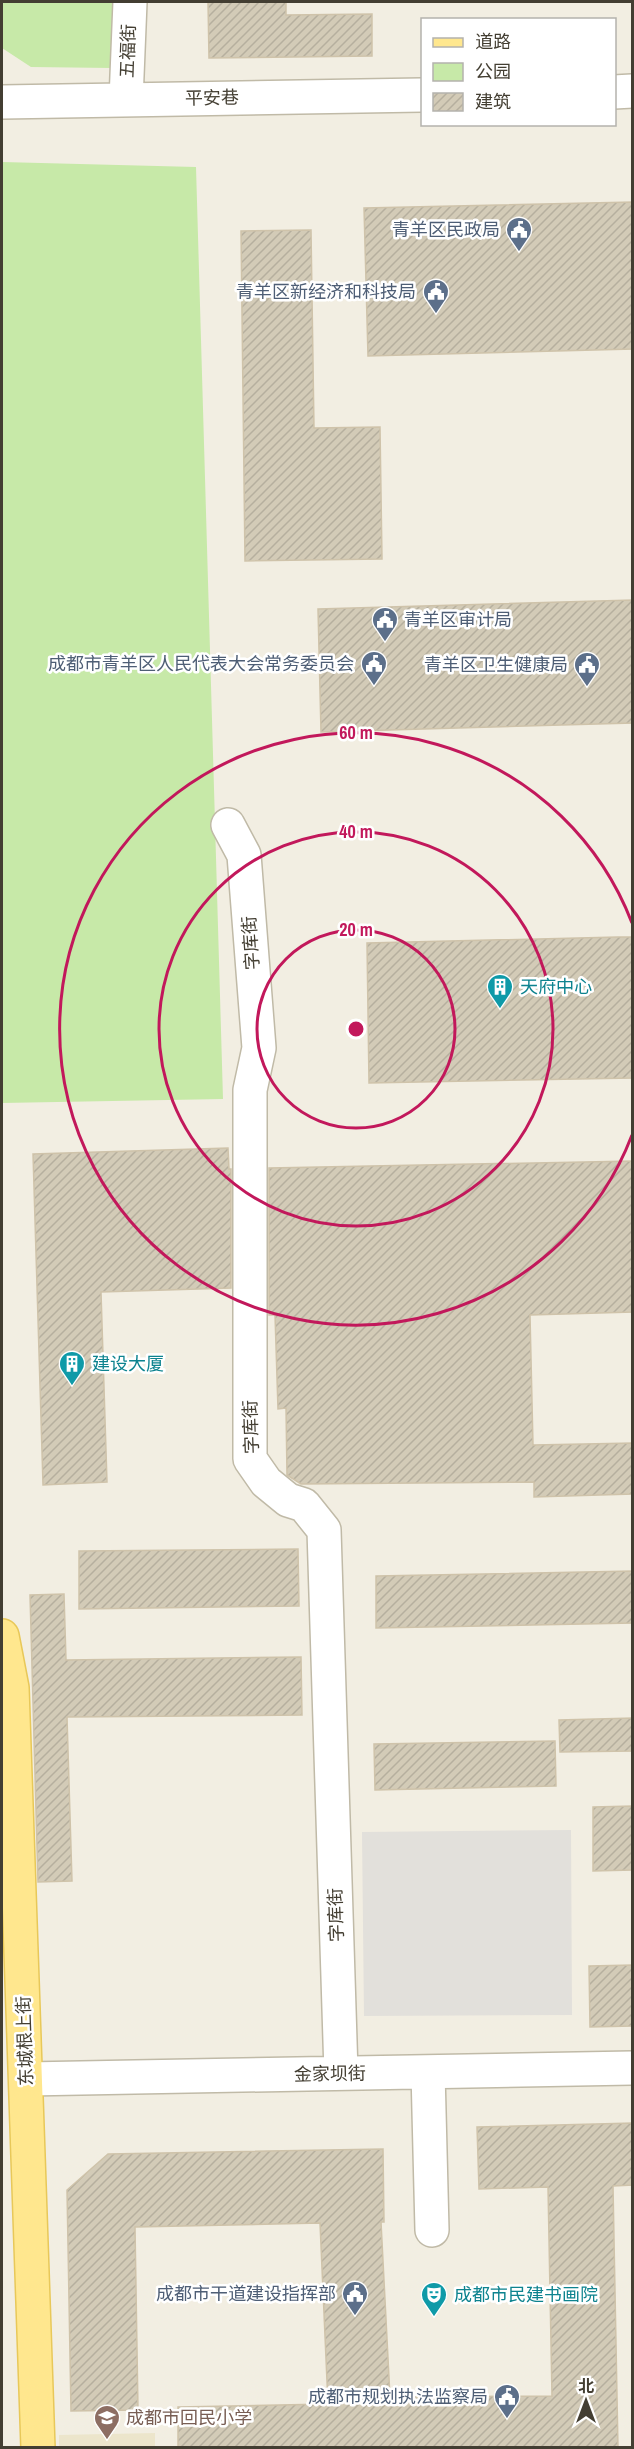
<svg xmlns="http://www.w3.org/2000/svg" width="634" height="2449" viewBox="0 0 634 2449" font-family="'Archivo Narrow','Noto Sans SC',sans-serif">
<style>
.education{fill:#ece5cb}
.green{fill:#c7e9a8}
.parking{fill:#e2e0db}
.building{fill:url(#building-hatch);stroke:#cfc3aa;stroke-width:1.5}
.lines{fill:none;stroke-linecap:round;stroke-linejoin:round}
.street-casing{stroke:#c0baa7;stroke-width:36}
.primary-casing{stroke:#e8c859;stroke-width:36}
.street{stroke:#fff;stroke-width:33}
.primary{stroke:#ffe78e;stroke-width:33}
.ring{fill:none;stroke:#c2185b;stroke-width:3}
.labels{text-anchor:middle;stroke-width:5;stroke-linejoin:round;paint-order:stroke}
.street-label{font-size:18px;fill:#433e32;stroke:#fff}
.service-label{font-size:18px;fill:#4e5e75;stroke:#fff;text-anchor:end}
.culture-label{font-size:18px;fill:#0d838f;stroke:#fff;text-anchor:start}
.education-label{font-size:18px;fill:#785e54;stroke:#fff;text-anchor:start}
.centre{fill:#c2185b;stroke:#fff;stroke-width:3}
.ring-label{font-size:18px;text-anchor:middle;font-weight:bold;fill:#c2185b;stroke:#fff;stroke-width:5;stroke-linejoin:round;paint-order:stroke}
</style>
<defs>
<pattern id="building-hatch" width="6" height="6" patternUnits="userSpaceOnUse" patternTransform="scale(1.5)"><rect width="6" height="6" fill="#d3cbb7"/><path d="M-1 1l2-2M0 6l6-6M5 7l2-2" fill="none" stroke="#b6af9e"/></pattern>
</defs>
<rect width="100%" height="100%" fill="#f2eee2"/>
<path class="education" d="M155 2433V2447H59V2435Z"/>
<path class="green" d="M2 2H115L112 68 31 67 2 48Z
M2 162 196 167 223 1099 2 1103Z"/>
<path class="parking" d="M571 1830 572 2015 364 2016 362 1832Z"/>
<path class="building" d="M208 2H286V15L372 14V56L209 58Z
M633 202V349L368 356 364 208Z
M311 230 314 428 380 427 382 559 245 561 241 231Z
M633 600V723L321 732 318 609Z
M618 937H633V1078L369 1083 367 943Z
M228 1148 229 1169H231V1288L101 1292 107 1482 43 1485 33 1154Z
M633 1161V1312L530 1315 533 1445 633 1443V1494L534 1497V1482L301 1484 287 1475 286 1408 278 1409 275 1315H269V1168Z
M298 1549 299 1606 79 1609V1551Z
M633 1571V1623L376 1628V1576Z
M64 1594 66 1660 301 1657 302 1715 67 1717 72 1881 38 1882 30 1595Z
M633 1718V1751L560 1752 559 1720Z
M555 1741 556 1786 375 1790 374 1744Z
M633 1806V1870L593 1871V1807Z
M633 1965V2026L590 2027 589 1966Z
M633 2123V2185L613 2186 618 2448H178V2407L328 2404 320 2223 135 2227 138 2410 71 2411 67 2190 108 2154 383 2149 384 2222H381L390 2397 552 2396 548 2187 479 2189 477 2127Z"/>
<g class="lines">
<defs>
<path id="street" d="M614 92 632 91
M126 100 130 2
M2 102 422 95
M228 825 244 855 259 1048 250 1090V1459L266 1482 288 1500 304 1505 324 1530 341 2073
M428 2072 432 2230
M27 2079 632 2068"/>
<path id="primary" d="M2 1636 12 1688 38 2448"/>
</defs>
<use href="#street" class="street-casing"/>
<use href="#primary" class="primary-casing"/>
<use href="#street" class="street"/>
<use href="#primary" class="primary"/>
</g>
<g class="ring">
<circle cx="356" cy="1029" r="99"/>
<circle cx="356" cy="1029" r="197"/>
<path d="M632 1135A296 296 0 1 1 632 923"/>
</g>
<defs>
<symbol id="civic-pin" viewBox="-11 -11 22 30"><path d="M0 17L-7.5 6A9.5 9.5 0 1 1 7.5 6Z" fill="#5c6f8a" stroke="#fff"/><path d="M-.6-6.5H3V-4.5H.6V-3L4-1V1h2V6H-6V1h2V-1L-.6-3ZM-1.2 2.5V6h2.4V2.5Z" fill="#fff"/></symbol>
<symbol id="building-pin" viewBox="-11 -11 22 30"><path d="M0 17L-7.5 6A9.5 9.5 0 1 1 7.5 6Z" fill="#0f9aa8" stroke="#fff"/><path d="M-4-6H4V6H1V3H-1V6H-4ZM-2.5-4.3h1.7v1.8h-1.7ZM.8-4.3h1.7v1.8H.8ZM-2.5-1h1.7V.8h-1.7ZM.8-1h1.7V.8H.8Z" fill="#fff"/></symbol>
<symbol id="theatre-pin" viewBox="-11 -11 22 30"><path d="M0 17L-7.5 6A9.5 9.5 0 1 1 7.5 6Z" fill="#0f9aa8" stroke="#fff"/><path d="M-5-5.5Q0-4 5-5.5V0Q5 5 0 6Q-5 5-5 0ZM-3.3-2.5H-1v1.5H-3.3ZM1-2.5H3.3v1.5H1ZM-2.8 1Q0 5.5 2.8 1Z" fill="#fff"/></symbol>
<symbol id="school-pin" viewBox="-11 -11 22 30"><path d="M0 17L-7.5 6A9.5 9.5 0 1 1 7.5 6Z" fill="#8d6e63" stroke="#fff"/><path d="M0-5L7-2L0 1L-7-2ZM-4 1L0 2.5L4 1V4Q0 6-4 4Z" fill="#fff"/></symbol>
</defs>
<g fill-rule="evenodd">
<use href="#civic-pin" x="504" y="215" width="30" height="40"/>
<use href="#civic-pin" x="421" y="277" width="30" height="40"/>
<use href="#civic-pin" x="370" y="605" width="30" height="40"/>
<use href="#civic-pin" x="359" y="649" width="30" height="40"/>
<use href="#civic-pin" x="572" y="650" width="30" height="40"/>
<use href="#building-pin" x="485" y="972" width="30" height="40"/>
<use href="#building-pin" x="57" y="1349" width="30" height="40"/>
<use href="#civic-pin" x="340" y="2279" width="30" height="40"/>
<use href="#theatre-pin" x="419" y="2280" width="30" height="40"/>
<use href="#civic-pin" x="492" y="2382" width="30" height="40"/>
<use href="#school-pin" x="92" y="2403" width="30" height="40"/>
</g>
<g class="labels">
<g class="street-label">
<text transform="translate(128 51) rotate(-88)" y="6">五福街</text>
<text transform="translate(212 98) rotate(-1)" y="6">平安巷</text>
<text transform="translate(251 943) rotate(-94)" y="6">字库街</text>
<text transform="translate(251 1427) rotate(-92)" y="6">字库街</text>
<text transform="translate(336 1915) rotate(-92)" y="6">字库街</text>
<text transform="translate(25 2041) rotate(-92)" y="6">东城根上街</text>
<text transform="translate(330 2074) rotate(-1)" y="6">金家坝街</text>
</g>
<g class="service-label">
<text x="500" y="236">青羊区民政局</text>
<text x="416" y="298">青羊区新经济和科技局</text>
<text x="404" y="626" text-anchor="start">青羊区审计局</text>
<text x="354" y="670">成都市青羊区人民代表大会常务委员会</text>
<text x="568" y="671">青羊区卫生健康局</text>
<text x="336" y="2300">成都市干道建设指挥部</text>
<text x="488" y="2403">成都市规划执法监察局</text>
</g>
<g class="culture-label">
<text x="520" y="993">天府中心</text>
<text x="92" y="1370">建设大厦</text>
<text x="454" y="2301">成都市民建书画院</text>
</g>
<g class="education-label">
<text x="126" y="2424">成都市回民小学</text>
</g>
</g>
<circle cx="356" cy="1029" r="9" class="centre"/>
<g class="ring-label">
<text x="356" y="739">60 m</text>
<text x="356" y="838">40 m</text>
<text x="356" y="936">20 m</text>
</g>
<rect width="634" height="2449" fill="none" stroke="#433e32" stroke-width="6"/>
<rect x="421" y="18" width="195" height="108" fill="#ffffff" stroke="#b4b2ad" stroke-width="1.5"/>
<rect x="433" y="38" width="30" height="9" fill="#ffe78e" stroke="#b4b2ad" stroke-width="1.5"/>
<text x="475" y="48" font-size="18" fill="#433e32">道路</text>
<rect x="433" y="63" width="30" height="18" fill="#c7e9a8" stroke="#b4b2ad" stroke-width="1.5"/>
<text x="475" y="78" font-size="18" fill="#433e32">公园</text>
<rect x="433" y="93" width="30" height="18" fill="url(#building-hatch)" stroke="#b4b2ad" stroke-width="1.5"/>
<text x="475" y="108" font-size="18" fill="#433e32">建筑</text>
<g transform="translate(586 2401)" stroke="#ffffff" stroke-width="4.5" paint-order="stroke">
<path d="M0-4.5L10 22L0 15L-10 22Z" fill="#433e32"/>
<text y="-9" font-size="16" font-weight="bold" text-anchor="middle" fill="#433e32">北</text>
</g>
</svg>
